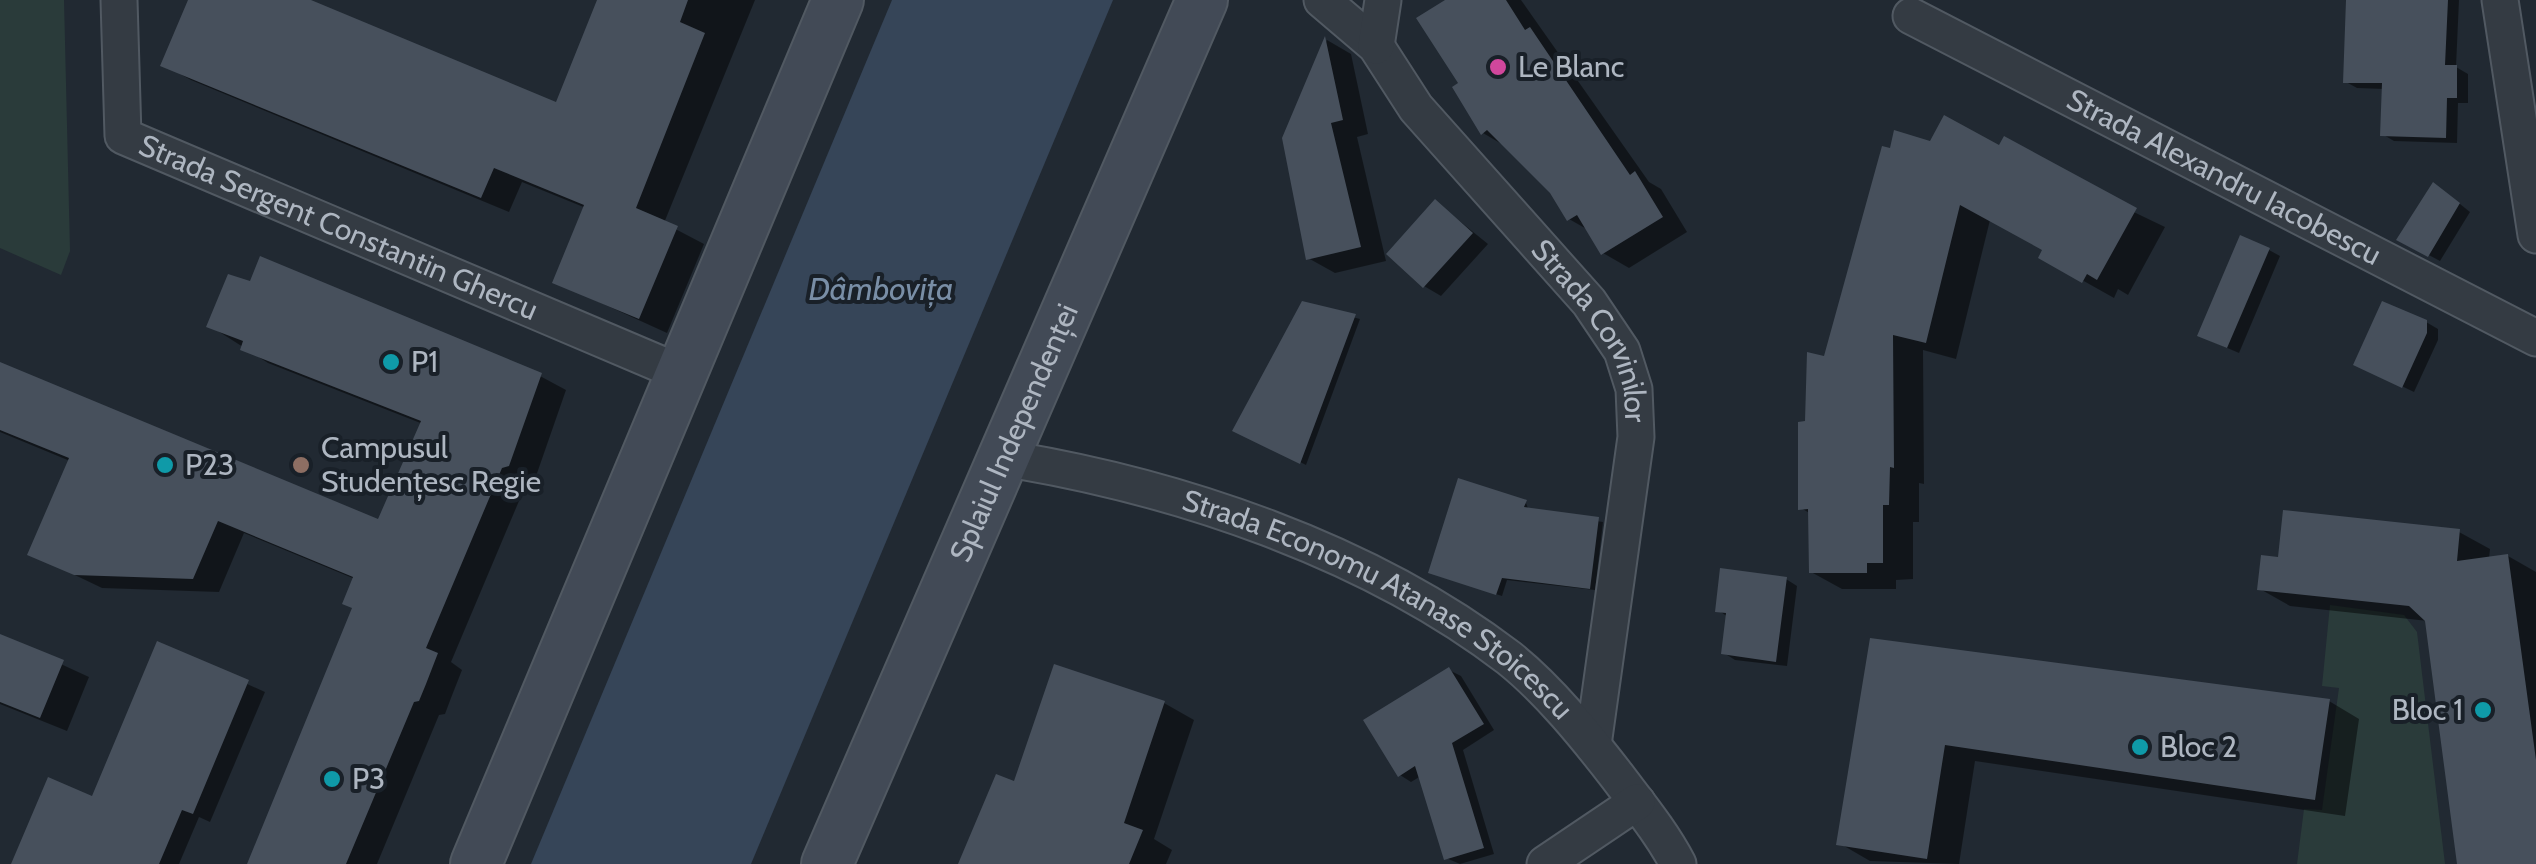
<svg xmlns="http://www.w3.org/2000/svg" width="2536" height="864" viewBox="0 0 2536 864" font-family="Cabin,sans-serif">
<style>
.green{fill:#2a3b3a}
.water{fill:#364558}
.shadow{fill:#0007}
.building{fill:#47505c}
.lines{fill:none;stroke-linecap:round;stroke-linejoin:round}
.minor-casing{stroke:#515962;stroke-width:39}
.secondary-casing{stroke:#515962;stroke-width:54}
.minor{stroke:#343b43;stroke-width:35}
.secondary{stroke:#424a56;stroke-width:50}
.hotel-dot{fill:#d1479c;stroke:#192028;stroke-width:4}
.culture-dot{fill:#0f9aa8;stroke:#192028;stroke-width:4}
.education-dot{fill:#8d6e63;stroke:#192028;stroke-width:4}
.labels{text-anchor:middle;stroke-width:8;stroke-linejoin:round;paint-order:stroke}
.poi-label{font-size:30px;fill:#aeb6c1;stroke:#192028;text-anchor:start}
.street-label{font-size:30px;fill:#aeb6c1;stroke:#192028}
.water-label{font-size:32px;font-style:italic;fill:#798ea6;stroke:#192028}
</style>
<rect width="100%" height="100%" fill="#212932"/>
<path class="green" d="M0 0H64L70 251 61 275 0 248Z
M2330 605 2404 615 2417 632 2445 864H2297L2304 809 2322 810 2339 688 2322 686Z"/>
<path class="water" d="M892 0H1113L751 864H531Z"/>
<path class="shadow" d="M191 0H305L557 106 601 0H755L664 223 704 244 667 333 555 282 586 208 522 182 509 212 191 80 164 65Z
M1449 0H1521L1649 182 1661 189 1687 232 1629 268 1603 253 1590 231 1569 219 1552 192 1505 146 1483 133 1461 83Z
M2348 0H2459L2456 67 2468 74V103H2458L2457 143 2394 141 2382 134 2384 89 2357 88 2346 82Z
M1327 40 1351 54 1368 134 1357 137 1386 261 1335 273 1308 258 1284 138Z
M1931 144 2000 148 2165 227 2128 295 2118 289 2114 298 2041 257 2046 250 1990 220 1956 359 1923 350 1924 484 1919 483V522H1913V579L1896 580V589H1842L1811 572V514L1801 508 1808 424 1826 359Z
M2445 192 2470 212 2440 261 2399 239Z
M1436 202 1488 244 1441 296 1424 286Z
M2269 250 2280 256 2239 353 2211 341Z
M1303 304 1360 319 1306 465 1235 430Z
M2426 322 2438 329V340L2414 392 2368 370Z
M210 326 540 376 566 390 535 479 527 482 451 662 462 670 451 698 445 714 439 715 377 864H248L354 608 355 579 244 533 219 592 102 588 31 554 70 461 0 432V364L380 522 423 424 268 363Z
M1526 503 1529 511 1603 522 1595 590 1507 580 1502 596 1436 575Z
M2459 532 2490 549 2489 559 2508 556 2536 572V864H2459L2428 621 2290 606 2260 589 2280 560Z
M1786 579 1797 586 1787 666 1735 660 1724 653 1728 617 1718 610Z
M0 636 89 677 67 731 0 704Z
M1872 641 2329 701 2359 719 2345 816 1975 761 1959 864 1870 861 1839 843Z
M158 644 265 692 210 822 199 817 179 864H14L93 799Z
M1056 667 1164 703 1194 720 1154 839 1172 850 1166 864H961L1016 785Z
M1449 670 1461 676 1494 730 1463 750 1494 854 1460 864 1446 858 1421 776 1411 782 1400 775Z"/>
<path class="building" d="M188 0H311L556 102 597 0H688L680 22 705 33 636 208 678 226 639 319 552 283 584 205 494 168 481 198 160 66Z
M1445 0H1506L1525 30 1530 27 1630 175 1635 171 1663 217 1601 255 1577 215 1567 221 1550 193 1487 130 1481 135 1452 87 1458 83 1416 18Z
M2346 0H2448L2445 65H2457V98H2447L2446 138 2380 136 2382 83H2343Z
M1325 36 1343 120 1331 123 1361 247 1306 260 1282 138Z
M1944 115 1999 145 2004 136 2137 208 2097 280 2087 274 2082 283 2038 258 2042 250 1960 205 1926 343 1893 335 1894 468 1890 467 1889 505H1883V563H1867V573H1809L1808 509 1798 510V422L1805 421 1807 352 1824 356 1882 146 1890 148 1894 130 1930 141Z
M2433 182 2460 203 2428 257 2396 240Z
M1435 199 1473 233 1423 288 1386 254Z
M2240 235 2270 248 2227 348 2197 336Z
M260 256 542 373 509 466 502 468 426 648 438 653 426 684 419 701 414 702 346 864H247L352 608 342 604 353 577 218 521 193 579 74 575 27 555 69 458 0 430V362L378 519 421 421 240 350 243 341 206 327 228 274 250 281Z
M1302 301 1356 314 1300 464 1232 431Z
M2382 301 2427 320V333L2402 388 2353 365Z
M1458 478 1527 500 1524 507 1599 517 1590 589 1502 578 1496 595 1428 573Z
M2283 510 2460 529 2457 561 2508 554 2536 760V864H2457L2425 621 2409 606 2257 590 2261 555 2278 557Z
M1720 568 1787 577 1776 662 1721 654 1726 613 1715 612Z
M0 634 64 660 40 718 0 702Z
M1870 638 2330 699 2315 800 1945 745 1927 859 1836 845Z
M157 641 249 680 193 814 182 810 159 864H11L48 777 92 796Z
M1054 664 1165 701 1124 823 1143 830 1129 864H958L996 774 1014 781Z
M1449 667 1484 724 1452 743 1484 848 1444 860 1415 766 1398 777 1363 720Z"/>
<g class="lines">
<defs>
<g id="minor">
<path id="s1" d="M119 0 123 136 679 372"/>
<path id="s2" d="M1322 0 1376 46 1416 108 1589 302 1622 351 1634 389 1636 437 1593 745"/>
<path d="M2500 0 2536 235"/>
<path id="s3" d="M1911 16 2536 338"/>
<path d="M1376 46 1383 0"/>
<path id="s4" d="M1003 458C1176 486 1368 550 1509 658 1549 690 1586 736 1617 776 1638 804 1662 833 1678 864"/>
<path d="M1545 864 1637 802"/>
</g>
<g id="secondary">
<path d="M476 864 838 0"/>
<path id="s5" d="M827 864 1202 0"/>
</g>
</defs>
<use href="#minor" class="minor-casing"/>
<use href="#secondary" class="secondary-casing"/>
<use href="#minor" class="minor"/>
<use href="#secondary" class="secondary"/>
</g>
<circle class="hotel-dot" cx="1498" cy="67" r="10"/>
<g class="culture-dot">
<circle cx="391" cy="362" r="10"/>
<circle cx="165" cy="465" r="10"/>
<circle cx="2483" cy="710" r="10"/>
<circle cx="2140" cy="747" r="10"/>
<circle cx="332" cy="779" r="10"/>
</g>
<circle class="education-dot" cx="301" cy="465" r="10"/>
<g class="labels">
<g class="poi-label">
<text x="1518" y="77">Le Blanc</text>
<text x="411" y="372">P1</text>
<text x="321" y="458">Campusul<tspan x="321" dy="34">Studențesc Regie</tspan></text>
<text x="185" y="475">P23</text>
<text x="2463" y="720" text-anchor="end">Bloc 1</text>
<text x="2160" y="757">Bloc 2</text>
<text x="352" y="789">P3</text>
</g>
<g class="street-label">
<text dy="10" stroke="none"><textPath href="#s3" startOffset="352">Strada Alexandru Iacobescu</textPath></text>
<text dy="10" stroke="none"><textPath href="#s1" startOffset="370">Strada Sergent Constantin Ghercu</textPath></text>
<text dy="10" stroke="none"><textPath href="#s2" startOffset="432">Strada Corvinilor</textPath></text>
<text dy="10" stroke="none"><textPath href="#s5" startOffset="470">Splaiul Independenței</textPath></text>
<text dy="10" stroke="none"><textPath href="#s4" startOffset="408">Strada Economu Atanase Stoicescu</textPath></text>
</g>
<g class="water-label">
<text x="881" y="300">Dâmbovița</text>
</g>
</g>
</svg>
